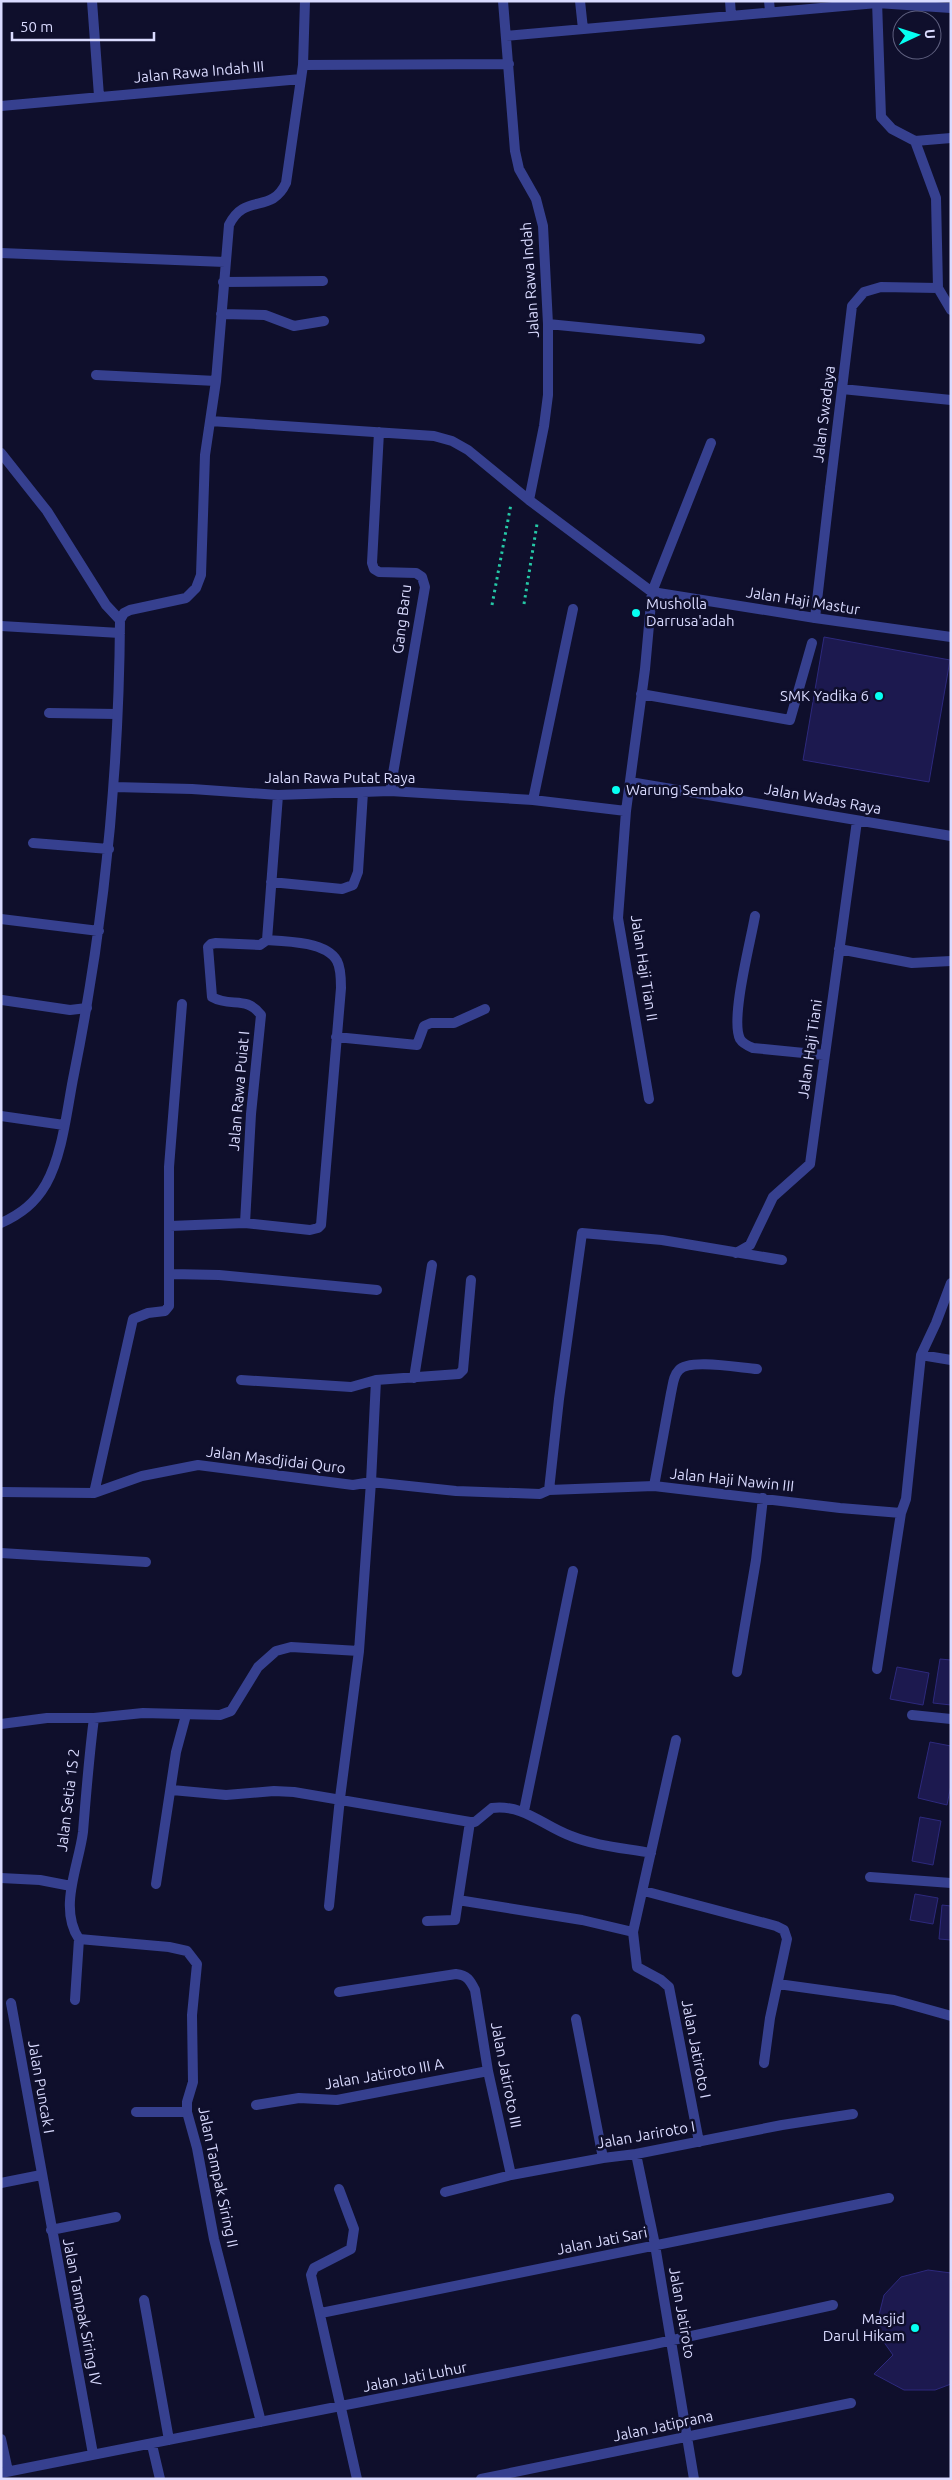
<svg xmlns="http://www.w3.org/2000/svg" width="952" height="2480" viewBox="0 0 952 2480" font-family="Ubuntu,sans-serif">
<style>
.building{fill:#1c194f;stroke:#2d297d}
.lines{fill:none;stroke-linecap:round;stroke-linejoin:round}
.path{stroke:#25c8a6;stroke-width:3;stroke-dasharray:2.5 4;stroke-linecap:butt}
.service{stroke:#36408f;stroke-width:10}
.minor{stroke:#36408f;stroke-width:10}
.poi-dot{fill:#06fff2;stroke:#0f0f2c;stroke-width:2}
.labels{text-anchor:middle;stroke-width:5;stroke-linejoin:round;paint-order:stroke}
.street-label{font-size:15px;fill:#dadbff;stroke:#0f0f2c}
.poi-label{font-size:15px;fill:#dadbff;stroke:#0f0f2c;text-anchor:start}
</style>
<rect width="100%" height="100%" fill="#0f0f2c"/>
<path class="building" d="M824 637 950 660 929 782 803 760Z
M940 1659 951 1660V1705L933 1703Z
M897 1667 929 1673 923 1705 890 1699Z
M930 1742 951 1746V1785L947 1805 918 1798Z
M920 1817 941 1821 933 1865 912 1861Z
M915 1894 938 1898 933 1924 910 1920Z
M942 1905 951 1906V1940L939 1939Z
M928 2270 951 2273V2384L935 2390H904L874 2374 893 2355 881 2338 878 2319 884 2295 901 2277Z"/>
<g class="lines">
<path class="path" d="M524 604 537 524
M492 605 511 504"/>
<path class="service" d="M815 618 830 488
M49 713 117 714
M2 1000 70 1010 87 1008
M654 1486 671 1393C673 1385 673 1376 679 1370 689 1358 741 1368 757 1369"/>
<path class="minor" d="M92 1 99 96
M503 1 515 151 519 169 536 199 543 226 548 324V395L544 426 529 500
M580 1 583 29
M730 1 731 15
M769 1 770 11
M877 1 881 117 892 129 915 141 936 198 938 288 951 310
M506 36 877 3 951 8
M303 65 509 64
M1 106 301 79
M915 141 951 138
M1 253 225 262
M223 282 323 281
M221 314 265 315 294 326 324 321
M548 324 700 339
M96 375 216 381
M842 389 951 400
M210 421 434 436 452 441 468 450 529 500 652 592 815 618 951 637
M379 432 372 563 374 569 379 572 416 573 422 577 425 587 390 791
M1 453 47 511 106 605 120 620
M830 488 852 306 864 292 881 287 938 288
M1 626 120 633
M641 694 790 720 812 643
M630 782 951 836
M114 787 192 789 278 795 390 791 533 800 626 811
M533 800 573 609
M33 843 109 849
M271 882 342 889 353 885 358 872 363 792
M755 916C751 940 730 1019 740 1039 743 1044 748 1046 753 1048L824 1055
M1 919 99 931
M839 949 912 963 951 961
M336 1037 417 1045 424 1026 431 1023H454L485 1009
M649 1099 618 918 626 811 645 669 652 592 711 443
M1 1116 64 1125
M1 1223C21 1214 35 1203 46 1184 63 1154 67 1108 74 1074 104 925 119 773 120 620L124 613 130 610 186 598 196 588 201 575 205 455 216 381 229 225C245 192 271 215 286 183L303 65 305 1
M245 1223 310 1230 318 1228 321 1225 341 988C341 980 341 968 337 961 327 942 287 941 267 940L278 795
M170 1226 245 1223 251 1114 261 1015C246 995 231 1008 212 997L208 947 211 944 216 943 260 945 267 940
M736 1253 750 1245 773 1197 810 1164 857 821
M171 1274 219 1275 377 1290
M921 1355 951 1360
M414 1378 432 1265
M241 1380 351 1387 376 1380 459 1374 463 1370 471 1280
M549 1490 559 1399 582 1233 662 1240 782 1260
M1 1492 94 1493 142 1476 198 1465 353 1485 371 1482 456 1491 540 1494 549 1490 654 1486 840 1508 901 1513
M94 1493 133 1319 148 1313 165 1311 169 1306V1167L182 1004
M1 1553 146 1562
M877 1669 901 1513 906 1499 921 1355 936 1323 951 1283
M737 1672 756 1560 763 1498
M912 1715 951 1719
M94 1718C89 1756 86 1794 83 1832 79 1865 58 1908 79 1939L169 1947 187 1951 197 1964 192 2015 193 2082 187 2102V2112L197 2148 214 2239 261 2422
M1 1724 47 1718H94L143 1713 220 1715 231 1711 258 1667 276 1651 291 1647 359 1651
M676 1740 633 1932 637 1967 661 1980 669 1987 699 2142
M172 1790 226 1795 274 1791 294 1792 470 1822H475L492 1808C524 1804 543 1826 571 1836 596 1846 624 1848 651 1853
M524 1811 573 1571
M870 1877 951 1883
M1 1878 40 1880 71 1886
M156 1884 176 1752 186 1715
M644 1891 776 1926 784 1930 787 1939 770 2018 764 2063
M458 1900 582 1920 633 1932
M329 1906 340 1798 359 1651 371 1482 376 1380
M427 1921 455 1920 470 1822
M778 1984 894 2000 951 2016
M339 1992 456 1974C467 1975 470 1980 475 1990L488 2071 511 2175
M75 2000 79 1939
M11 2003 93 2454
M576 2019 603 2158
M256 2105 299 2098 337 2100 488 2071
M136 2112H187
M636 2154 655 2245 694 2479
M1 2183 41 2175
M339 2189 354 2229 351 2249 314 2268 311 2275 357 2479
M445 2192 511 2175 603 2158 636 2154 782 2125 853 2114
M51 2230 116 2217
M144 2300 169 2440
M321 2313 889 2198
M1 2439 8 2471
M152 2445 160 2479
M1 2473 650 2345 833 2305
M481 2479 851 2403"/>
</g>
<g class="poi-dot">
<circle cx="636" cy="613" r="5"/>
<circle cx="879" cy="696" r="5"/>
<circle cx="616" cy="790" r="5"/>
<circle cx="915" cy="2328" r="5"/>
</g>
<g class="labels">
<g class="street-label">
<text transform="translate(199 72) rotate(-5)" y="5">Jalan Rawa Indah III</text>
<text transform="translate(530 280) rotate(-94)" y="5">Jalan Rawa Indah</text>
<text transform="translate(824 414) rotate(-83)" y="5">Jalan Swadaya</text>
<text transform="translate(803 601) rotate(9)" y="5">Jalan Haji Mastur</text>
<text transform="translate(402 619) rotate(-83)" y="5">Gang Baru</text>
<text x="340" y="783">Jalan Rawa Putat Raya</text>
<text transform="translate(823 799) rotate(10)" y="5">Jalan Wadas Raya</text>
<text transform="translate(644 968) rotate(81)" y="5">Jalan Haji Tian II</text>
<text transform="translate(810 1049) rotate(-82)" y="5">Jalan Haji Tiani</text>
<text transform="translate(239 1091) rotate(-85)" y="5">Jalan Rawa Puiat I</text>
<text transform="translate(276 1460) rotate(7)" y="5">Jalan Masdjidai Quro</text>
<text transform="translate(732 1480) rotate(6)" y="5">Jalan Haji Nawin III</text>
<text transform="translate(68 1800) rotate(-83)" y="5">Jalan Setia 1S 2</text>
<text transform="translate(696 2049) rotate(79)" y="5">Jalan Jatiroto I</text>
<text transform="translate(384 2074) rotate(-10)" y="5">Jalan Jatiroto III A</text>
<text transform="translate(506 2075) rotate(79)" y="5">Jalan Jatiroto III</text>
<text transform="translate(41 2087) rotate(80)" y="5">Jalan Puncak I</text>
<text transform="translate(646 2135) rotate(-10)" y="5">Jalan Jariroto I</text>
<text transform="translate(218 2177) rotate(78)" y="5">Jalan Tampak Siring II</text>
<text transform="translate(602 2241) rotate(-11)" y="5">Jalan Jati Sari</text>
<text transform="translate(82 2312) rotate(79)" y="5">Jalan Tampak Siring IV</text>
<text transform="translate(682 2313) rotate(80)" y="5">Jalan Jatiroto</text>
<text transform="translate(415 2377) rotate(-11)" y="5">Jalan Jati Luhur</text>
<text transform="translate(663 2426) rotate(-12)" y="5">Jalan Jatiprana</text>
</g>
<g class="poi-label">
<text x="646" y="609">Musholla<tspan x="646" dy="17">Darrusa'adah</tspan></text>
<text x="869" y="701" text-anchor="end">SMK Yadika 6</text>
<text x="626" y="795">Warung Sembako</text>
<text x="905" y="2324" text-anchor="end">Masjid<tspan x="905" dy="17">Darul Hikam</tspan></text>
</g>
</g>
<rect width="952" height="2480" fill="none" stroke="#dadbff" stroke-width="5"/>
<g transform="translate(917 35) rotate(86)"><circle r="24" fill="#0f0f2c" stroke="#606180"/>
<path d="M0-4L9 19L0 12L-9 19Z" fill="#06fff2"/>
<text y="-8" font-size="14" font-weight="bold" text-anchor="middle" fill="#dadbff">U</text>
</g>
<path d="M12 32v8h142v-8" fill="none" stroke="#dadbff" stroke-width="2.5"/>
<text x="20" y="32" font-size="15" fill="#dadbff" stroke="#0f0f2c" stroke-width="4" paint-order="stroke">50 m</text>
</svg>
